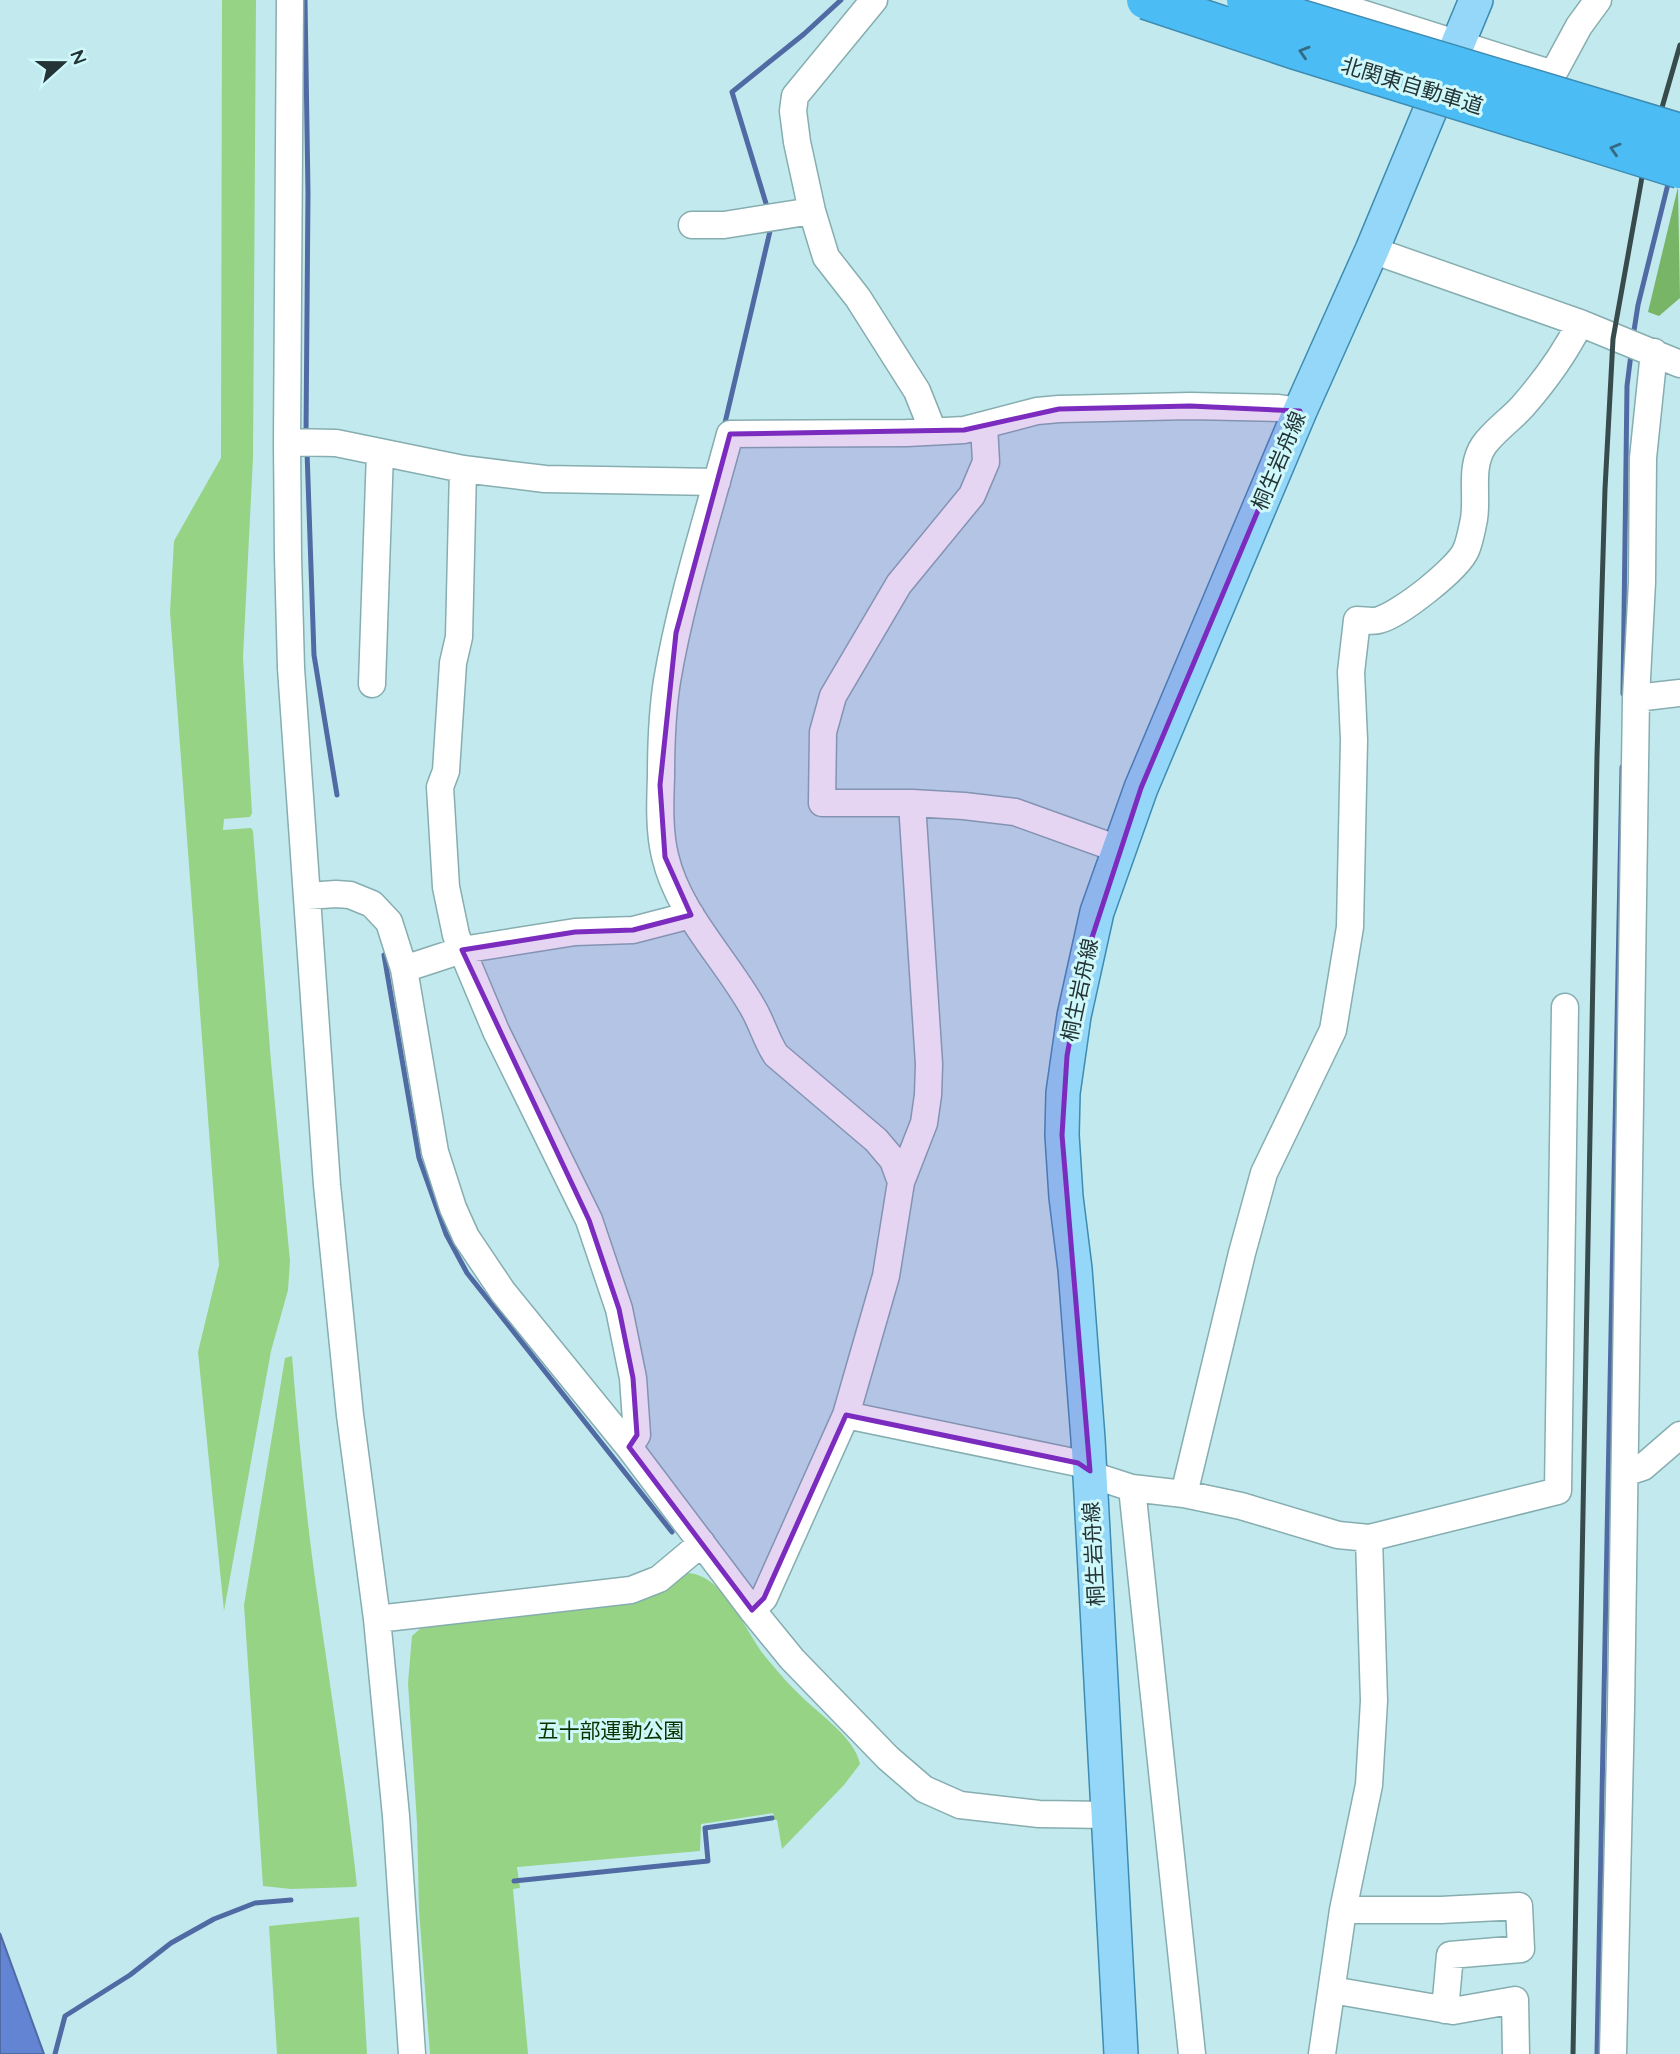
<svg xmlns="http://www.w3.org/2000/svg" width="1680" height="2054" viewBox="0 0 1680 2054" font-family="Quicksand,'Noto Sans JP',sans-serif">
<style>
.green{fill:#96d385}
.forest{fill:#78b567}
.water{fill:#6383d3;stroke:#506ba4;stroke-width:2}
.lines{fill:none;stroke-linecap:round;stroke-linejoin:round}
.stream{stroke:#506ba4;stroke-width:5}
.minor-casing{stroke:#86adb0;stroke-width:29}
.major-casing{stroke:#3e8cb2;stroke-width:36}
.minor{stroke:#fff;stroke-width:26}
.major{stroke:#94d7f9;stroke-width:33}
.rail{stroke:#374a4c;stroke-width:5}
.highway-bridge-casing{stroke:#3e8cb2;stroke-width:41;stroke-linecap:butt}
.highway-bridge{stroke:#4cbcf5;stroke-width:38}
.oneway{stroke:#346a82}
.marked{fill:#7b2cbf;fill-opacity:0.2;stroke:#7b2cbf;stroke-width:5;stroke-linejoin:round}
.labels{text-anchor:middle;stroke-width:6;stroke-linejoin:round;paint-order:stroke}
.street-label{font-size:21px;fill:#243436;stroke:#cff8fb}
.park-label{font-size:21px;fill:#0a3400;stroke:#cff8fb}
</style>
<rect width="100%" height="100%" fill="#c2eaee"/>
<path class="green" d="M222 0H256L253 458 243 657 252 813 250 817 224 819 223 830 251 828 253 831 271 1062 290 1261 288 1290 271 1351 224 1611 198 1352 219 1265 170 612 174 541 221 458Z
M292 1356C298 1430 305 1505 315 1579 329 1682 346 1784 357 1886L354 1887 291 1889 263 1886 244 1605 285 1358Z
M687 1573C725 1574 746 1634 768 1660 779 1673 789 1685 801 1696 819 1714 855 1738 860 1764L844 1785 782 1849 777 1820H774L773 1813 701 1824 700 1851 517 1867 520 1888 513 1889 528 2054H430L419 1910 417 1823 408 1683 412 1636 422 1627 437 1622Z
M359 1917 367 2054H277L269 1926Z"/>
<path class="forest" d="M1678 187 1680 298 1659 316 1648 312Z"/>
<path class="water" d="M0 1933 44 2054H0Z"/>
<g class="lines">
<path class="stream" d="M305 0 308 193 306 434
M768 210 732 92 804 34 841 0
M1633 337 1638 305 1669 180
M724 427 771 227
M307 451 314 655 337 795
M1623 694 1627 386 1631 354
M384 955 419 1158 446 1234 467 1273 672 1532
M514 1881 708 1861 705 1828 772 1818
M55 2054 65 2016 130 1975 171 1943 214 1919 255 1903 291 1900
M1597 2054 1622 767"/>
<defs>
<path id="minor" d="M290 0 287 442 288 556 291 668 327 1185 350 1415 377 1619 396 1816 412 2054
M874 0 795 96 793 111 797 142 812 211 826 257 858 298 917 391 933 431
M1320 0 1553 74 1579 26 1598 0
M692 225H724L812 211
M1372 250 1580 323 1680 364
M984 425 986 462 972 495 899 584 833 696 823 732 822 803H912L964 806 1015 812 1118 849
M287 442 336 443 463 469 545 479 717 482
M372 684 380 452
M1636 698 1680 693
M307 896 336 894 350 895 372 904 389 922 404 969 435 1152 453 1208 466 1237 503 1292 629 1447 752 1610 792 1659 888 1758 924 1789 960 1805 1039 1814 1108 1815
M404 969 462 950 456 935 446 887 440 787 446 771 453 663 459 637 463 469
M901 1182 893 1160 876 1140 776 1055C766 1040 762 1023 753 1008 725 958 678 913 665 856 659 831 660 803 661 777 661 745 662 713 667 681 681 598 708 516 730 434L907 433 964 430 1037 411 1059 409 1190 406 1279 408 1300 411
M846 1415 1078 1463 1101 1478 1132 1488 1184 1494 1241 1506 1338 1535 1369 1538 1558 1491 1565 1007
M629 1447 637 1435 633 1378 619 1309 589 1220 496 1031 462 950 575 932 633 930 691 915
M1625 1473 1643 1467 1680 1435
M1132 1488 1192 2054
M1184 1494 1242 1253 1264 1173 1333 1030 1350 927 1354 740 1351 672 1357 620C1364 620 1373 622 1379 620 1399 615 1458 569 1466 550 1470 541 1472 529 1474 519 1478 495 1469 467 1484 445 1494 431 1510 420 1522 407 1544 382 1565 353 1580 323
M752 1610 764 1598 846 1415 886 1276 901 1182 924 1123 928 1095 929 1064 912 803
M377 1619 631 1590 659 1579 702 1543
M1343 1910H1441L1519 1906 1521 1949 1450 1955 1445 2010
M1332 1990 1453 2011 1515 2000 1516 2054
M1322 2054 1343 1910 1369 1785 1374 1701 1369 1538
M1613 2054 1621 1709 1636 698 1642 582 1643 458 1654 352"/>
<path id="major" d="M1121 2054 1088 1439 1075 1269 1066 1197 1062 1135 1063 1093 1074 1016 1097 912 1141 788 1300 411 1372 250 1476 0"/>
</defs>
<use href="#minor" class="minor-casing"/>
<use href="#major" class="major-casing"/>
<use href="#minor" class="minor"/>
<use href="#major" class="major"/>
<path class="rail" d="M1573 2054 1597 756 1605 489 1613 339 1642 177 1680 45"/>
<defs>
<path id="highway-bridge" d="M1146 0 1296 50 1680 169
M1246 0 1300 19 1680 133"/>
</defs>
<use href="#highway-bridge" class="highway-bridge-casing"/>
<use href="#highway-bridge" class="highway-bridge"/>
</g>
<defs><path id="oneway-chevron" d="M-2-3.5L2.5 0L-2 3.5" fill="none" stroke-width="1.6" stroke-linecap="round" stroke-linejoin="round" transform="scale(1.75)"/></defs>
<g class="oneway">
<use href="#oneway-chevron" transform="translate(1304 52) rotate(-163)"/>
<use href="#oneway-chevron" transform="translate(1615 149) rotate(-163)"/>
</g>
<path class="marked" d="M1190 406 1300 411 1141 788 1084 962 1067 1056 1062 1135 1090 1471 1078 1463 846 1415 764 1598 752 1610 629 1447 637 1435 633 1378 619 1309 589 1220 462 950 575 932 633 930 691 915 665 857 660 785 676 633 730 434 964 430 1059 409Z"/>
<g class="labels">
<g class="street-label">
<text transform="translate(1412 86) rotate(17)" y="7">北関東自動車道</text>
<text transform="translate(1279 461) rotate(-67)" y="7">桐生岩舟線</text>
<text transform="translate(1080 990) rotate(-78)" y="7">桐生岩舟線</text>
<text transform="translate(1094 1554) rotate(-93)" y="7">桐生岩舟線</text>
</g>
<g class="park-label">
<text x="611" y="1738">五十部運動公園</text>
</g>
</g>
<g transform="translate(63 63) rotate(69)" stroke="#cff8fb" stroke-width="5" paint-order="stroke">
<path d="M0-5L12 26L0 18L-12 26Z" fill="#243436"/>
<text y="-10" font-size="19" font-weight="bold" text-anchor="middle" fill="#243436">N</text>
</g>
</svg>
